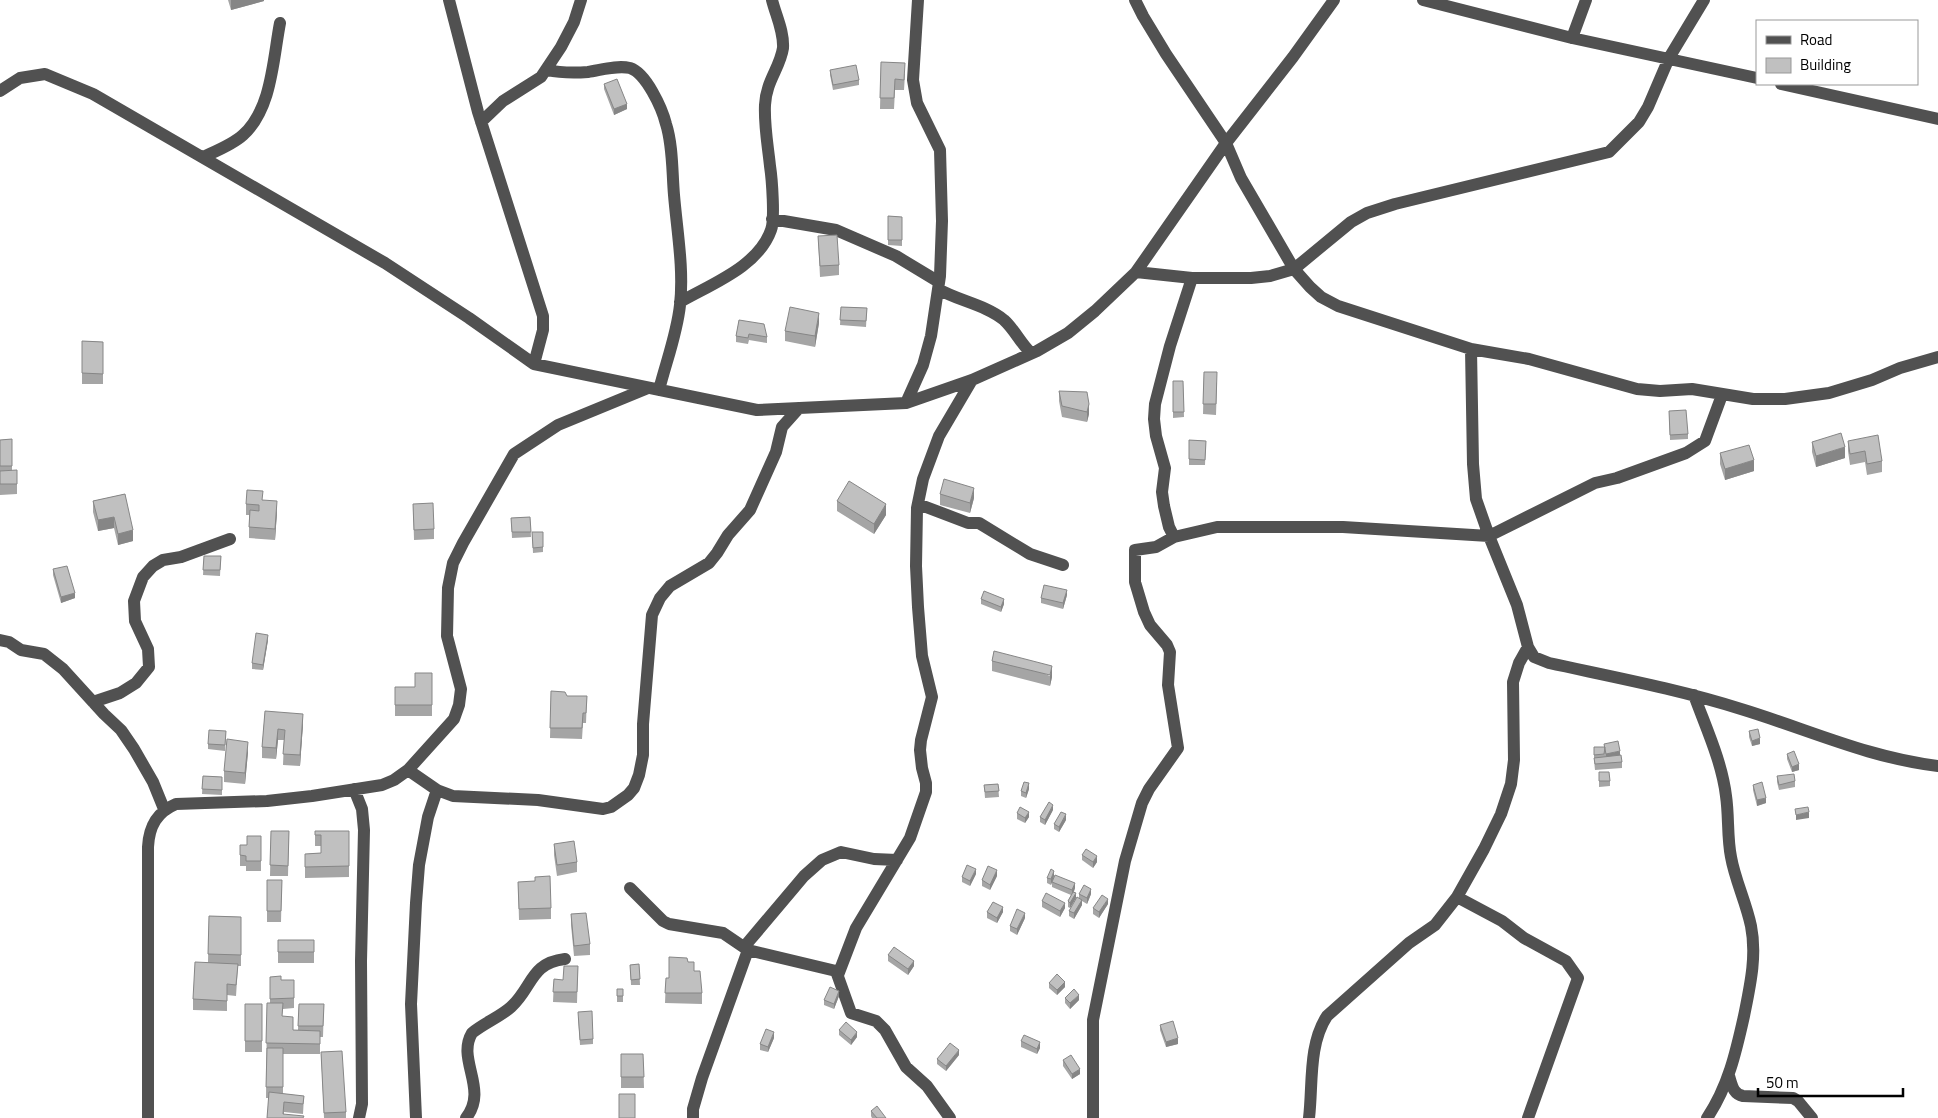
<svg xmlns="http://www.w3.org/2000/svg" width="1938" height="1118" viewBox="0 0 1938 1118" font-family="'Titillium Web',sans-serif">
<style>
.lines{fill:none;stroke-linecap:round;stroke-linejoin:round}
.minor{stroke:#515151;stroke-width:12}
.wall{fill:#a5a5a5}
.shaded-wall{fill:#868686}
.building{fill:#c0c0c0;stroke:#868686}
</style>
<rect width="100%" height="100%" fill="#fff"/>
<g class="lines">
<path class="minor" d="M449 0 478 112 543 316V330L534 364
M1135 0 1143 16 1166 54 1226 143 1241 178 1294 269 1310 287 1321 297 1338 306 1471 349 1529 359 1637 389 1660 391 1692 389 1753 399H1785L1829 393 1872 380 1900 368 1938 357
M1423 0 1572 38 1757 78
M1572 38 1586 0
M547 70C561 73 574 73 588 72 601 70 617 65 630 68 646 73 662 108 666 124 673 146 672 172 674 195 677 231 684 269 680 305 677 334 666 362 659 390
M1781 84 1938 119
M0 91 20 78 45 74 93 94 385 263 469 318 534 364 757 410 906 403 972 380 1037 351 1068 333 1095 311 1136 272 1226 143 1293 57 1334 0
M481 122 503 101 541 77 561 47 574 22 581 0
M203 157C216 151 232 145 243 135 272 109 273 59 280 23
M772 219 836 230 896 256 939 282
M1136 272 1192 278H1251L1270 276 1294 269 1351 222 1367 213 1395 204 1609 152 1639 122 1648 107 1669 58 1704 0
M938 289C959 301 986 305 1004 320 1015 330 1021 344 1031 353
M680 302C711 284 758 267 771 230 775 220 772 179 770 166 768 146 764 126 765 105 766 81 780 68 783 48 784 31 776 16 772 0
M1471 349 1473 464 1476 499 1489 536 1517 605 1528 647 1534 657 1549 663C1613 677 1678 689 1741 709 1807 729 1869 758 1938 766
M906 403 923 365 931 336 940 276 942 221 940 150 917 103 913 80 918 0
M918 504 968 523H979L1030 554 1063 565
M1174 537 1169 527 1164 506 1162 492 1165 468 1156 436 1154 419 1155 404 1170 346 1192 278
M0 640 9 642 21 650 44 654 63 669 104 714 121 730 134 749 153 782 164 809
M1694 695C1706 728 1722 762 1726 796 1729 816 1727 837 1731 857 1735 880 1746 902 1751 926 1757 956 1750 986 1744 1016 1736 1052 1728 1087 1707 1118
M93 702 120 693 136 683 149 667 148 649 135 621 134 601 143 577 153 566 163 560 181 557 230 539
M408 770 437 790 453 796 538 800 603 809 611 807 628 795 634 788 639 775 643 755V724L652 615 660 598 670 586 709 563 717 553 728 535 750 510 776 452 782 427 799 408
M354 789 362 809 364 830 361 961 362 1104 359 1118
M630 888 663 921 669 924 723 933 748 950 836 971 851 1013 876 1021 885 1030 906 1067 927 1086 950 1118
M1457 897 1502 921 1524 938 1566 961 1578 978 1528 1118
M744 947 804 876 822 860 841 852 874 859 897 860
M838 975 856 928 910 838 926 792V783L922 768 920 750 921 740 932 697 922 656 918 607 916 566 917 508 923 479 939 436 972 380
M1729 1076C1732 1085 1733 1094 1743 1096L1793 1098 1798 1101 1812 1118
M148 1118V847C149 826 157 812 176 804L267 801 312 796 382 785 394 780 408 770 454 719 459 705 461 689 447 636 448 588 453 563 463 543 514 454 558 425 648 388
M416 1118 411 1004 416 903 419 865 428 817 437 790
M466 1118C489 1089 456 1060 472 1033 484 1023 500 1017 511 1007 533 987 530 963 565 959
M693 1118V1109L702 1078 748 950
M1093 1118V1020L1125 861 1142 803 1149 789 1178 748 1168 685 1170 652 1167 645 1150 625 1144 612 1135 582V550L1156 547 1174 537 1217 527H1343L1489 536 1595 483 1617 478 1686 453 1705 441 1722 395
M1309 1118C1313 1085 1308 1045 1327 1016L1409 943 1435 925 1457 897 1484 849 1501 814 1511 784 1514 760 1513 682 1519 663 1528 647"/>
</g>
<path class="wall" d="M228 0H264V1L231 10Z
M881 62 905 74 904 90H895L894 109H880Z
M830 70 859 80V85L833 90 830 75Z
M604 84 627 109 614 115 604 89Z
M888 216 902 217V246L888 245Z
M818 236 839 265V275L820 277Z
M841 307 867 308 866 327 840 325Z
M739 320 767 337V343L749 340 748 344 736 342V336Z
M819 323 815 347 785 341V331Z
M82 341 103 342V384H82Z
M1204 372 1217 383 1216 415 1203 414Z
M1173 381H1183L1184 417 1173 418Z
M1059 391 1089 404V414L1087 422 1062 417 1059 401Z
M1669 411 1688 434V439L1670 440Z
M12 439V471L17 470V494L0 495V440Z
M1189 440 1206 441 1205 465H1189Z
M1848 441 1882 461V472L1867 475 1865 462 1850 465 1848 451Z
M1812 442 1845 458 1816 467 1812 452Z
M1720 453 1754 471 1725 480 1720 464Z
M125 494 133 541 118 545 114 528 98 531 93 512V501Z
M940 494 974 498 970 513 940 505Z
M263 500 277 512 275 540 249 538V515H246V504Z
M837 501 886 515 874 534 837 511Z
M413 504 434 529V539L414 540Z
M530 517 531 537 512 538 511 518Z
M532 532H543V552L533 553Z
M204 556H221L220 576 203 575Z
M53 569 75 598 61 603 53 575Z
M1067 595 1063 609 1041 603V598Z
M981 599 1004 604 1001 612 981 604Z
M268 640 263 670 252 669V663Z
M994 651 1052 677 1050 686 992 671V661Z
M432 673V716H395V687H415Z
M551 691 567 696H587L586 723H583L582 739 550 738Z
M265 711 303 724 300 766 283 765 284 740H278L276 759 262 758V747Z
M226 731 225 751 208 749V744Z
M1749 731 1760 744 1752 746 1749 737Z
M1604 744 1622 762V768L1595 770 1594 760V747H1604Z
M248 752 245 784 224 782V771Z
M1787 754 1799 770 1792 772 1787 759Z
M1599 772 1610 781V786L1599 787Z
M203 776 222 777V795L202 794Z
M1777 776 1795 781V787L1779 790 1777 782Z
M998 784 999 797 985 798 984 785Z
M1753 785 1766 803 1757 806 1753 790Z
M1029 789 1026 798 1021 796V791Z
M1053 810 1045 825 1040 822V817Z
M1017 813 1029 817 1025 823 1017 819Z
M1066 820 1059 832 1054 829V824Z
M271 831H289L288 876H270Z
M315 831H349V877L305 878V854L321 853V846H315Z
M261 836V871H246V866H240V845H247Z
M554 844 577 862V872L557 876 554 855Z
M1082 855 1097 862 1093 868 1082 860Z
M976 874 970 886 962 882V877Z
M997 876 990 890 982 886V880Z
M1054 876 1075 888 1074 892 1076 898 1070 908 1068 907V901L1071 895 1052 887V882L1053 878 1051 885 1047 883V878Z
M267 880H282L281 922H267Z
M518 882 551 908V919L519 920Z
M1079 894H1091L1087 904 1082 901V905L1074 919 1069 916V911L1079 898Z
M1042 901 1065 908 1060 917 1042 907Z
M1108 904 1099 918 1093 914V908Z
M987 912H1003L997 923 987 918Z
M571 914 590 944V955L574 956 571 925Z
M209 916 241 917V966H238L236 996 227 995V1011L193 1010V999L208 962Z
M1025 918 1017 935 1010 931V926Z
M278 940H314V963H278Z
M888 955 914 966 908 975 888 961Z
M688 962 694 971 702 993V1004L665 1003 666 978H669Z
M639 964 640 985H631L630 965Z
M578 966 577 1003 553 1002 554 979 563 980Z
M270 977 281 980H294V1008L283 1009 282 1016 293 1030H298L299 1004H324L323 1037H320V1054H283V1094L304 1096 303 1114 284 1112V1114L267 1118 269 1098H266L267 1003H270Z
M1049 983 1065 987 1057 995 1049 988Z
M617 989H623V1002H617Z
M839 996 834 1009 824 1005V1000Z
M1065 998 1079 1000 1070 1009 1065 1003Z
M245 1004H262V1052H245Z
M578 1017 593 1039V1044L580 1045Z
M1160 1025 1178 1044 1166 1047 1160 1030Z
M839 1030 857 1037 851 1045 839 1035Z
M774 1038 768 1052 760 1050V1044Z
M1021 1041 1040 1048 1037 1054 1021 1047Z
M321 1052 346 1112V1118H324Z
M621 1054H643L644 1088H621Z
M959 1055 946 1071 937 1064V1059Z
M1063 1060 1080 1074 1072 1079 1063 1066Z
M871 1111 886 1118H872L871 1116Z"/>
<path class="shaded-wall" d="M231 0H264V1L231 10Z
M627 104V109L614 115V109Z
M819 313V323L815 347V336Z
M1089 404V414L1087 422V412Z
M1845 447V458L1816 467V456Z
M1754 460V471L1725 480V469Z
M974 488V498L970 513V503Z
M277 501V512L275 540V529Z
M886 504V515L874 534V524Z
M114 517V528L98 531V520Z
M133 530V541L118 545V534Z
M1067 590V595L1063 609V603Z
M75 593V598L61 603V597Z
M1004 599V604L1001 612V607Z
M268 635V640L263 670V665Z
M1052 666V677L1050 686V675Z
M303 714V724L300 766V755Z
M278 729V740L276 759V748Z
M1760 738V744L1752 746V741Z
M248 742V752L245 784V773Z
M1620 751V756L1606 760V754Z
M1799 764V770L1792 772V767Z
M1029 783V789L1026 798V793Z
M1766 798V803L1757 806V800Z
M1053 805V810L1045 825V820Z
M1029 812V817L1025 823V818Z
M1809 812V818L1796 820V815Z
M1066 814V820L1059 832V827Z
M1097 856V862L1093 868V862Z
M976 869V874L970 886V881Z
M997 870V876L990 890V885Z
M1054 871V876L1051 885V879Z
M1075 883V888L1072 895V890Z
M1091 889V894L1087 904V898Z
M1076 893V898L1070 908V903Z
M1108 899V904L1099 918V912Z
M1082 900V905L1074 919V913Z
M1065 903V908L1060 917V911Z
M1003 907V912L997 923V918Z
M1025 913V918L1017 935V929Z
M914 961V966L908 975V969Z
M1065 982V987L1057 995V990Z
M839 991V996L834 1009V1004Z
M1079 995V1000L1070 1009V1003Z
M774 1032V1038L768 1052V1047Z
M857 1032V1037L851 1045V1040Z
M1178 1038V1044L1166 1047V1042Z
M1040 1042V1048L1037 1054V1049Z
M959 1050V1055L946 1071V1066Z
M1080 1069V1074L1072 1079V1074Z"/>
<path class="building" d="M881 62 905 63 904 80 895 79 894 98H880Z
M856 65 859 80 833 85 830 70Z
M617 79 627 104 614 109 604 84Z
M888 216 902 217V240H888Z
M837 235 839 265 820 266 818 236Z
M790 307 819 313 815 336 785 331Z
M841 307 867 308 866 321 840 320Z
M739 320 764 324 767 337 749 334 748 338 736 336Z
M82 341 103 342V374L82 373Z
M1204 372H1217L1216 404H1203Z
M1173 381H1183L1184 412H1173Z
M1059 391 1087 392 1089 404 1087 412 1062 406Z
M1686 410 1688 434 1670 435 1669 411Z
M1841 433 1845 447 1816 456 1812 442Z
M1878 435 1882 461 1867 464 1865 451 1850 454 1848 441Z
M12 439V466H0V440Z
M1189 440 1206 441 1205 460 1189 459Z
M1749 445 1754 460 1725 469 1720 453Z
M17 470V484H0V471Z
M944 479 974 488 970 503 940 494Z
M849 481 886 504 874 524 837 501Z
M247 490 263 491 262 500 277 501 275 529 249 527 250 510 259 511V505L246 504Z
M125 494 133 530 118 534 114 517 98 520 93 501Z
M433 503 434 529 414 530 413 504Z
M530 517 531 532H512L511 518Z
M532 532H543V547L533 548Z
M204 556H221L220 570H203Z
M67 566 75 593 61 597 53 569Z
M1044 585 1067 590 1063 603 1041 598Z
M984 591 1004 599 1001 607 981 599Z
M256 633 268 635 263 665 252 663Z
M994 651 1052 666 1050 675 992 661Z
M415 673H432V705H395V687H415Z
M551 691 565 692 567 696H587L586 713H583L582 728H550Z
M265 711 303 714 300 755 283 754 285 730 278 729 276 748 262 747Z
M1758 729 1760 738 1752 741 1749 731Z
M209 730 226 731 225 745 208 744Z
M227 739 248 742 245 773 224 771Z
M1618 741 1620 751 1606 754 1604 744Z
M1594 747H1605L1604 754 1594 755Z
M1794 751 1799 764 1792 767 1787 754Z
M1621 755 1622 762 1595 764 1594 758Z
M1599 772H1609L1610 781H1599Z
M1794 774 1795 781 1779 785 1777 776Z
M203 776 222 777V790L202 789Z
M1024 782 1029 783 1026 793 1021 791Z
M1762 782 1766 798 1757 800 1753 785Z
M998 784 999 791 985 792 984 785Z
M1049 802 1053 805 1045 820 1040 817Z
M1020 807 1029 812 1025 818 1017 813Z
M1808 807 1809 812 1796 815 1795 809Z
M1061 812 1066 814 1059 827 1054 824Z
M271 831H289L288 866 270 865Z
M315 831H349V866L305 867V854L321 853V835H315Z
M247 836H261V861H246V856L240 855V845H247Z
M574 841 577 862 557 865 554 844Z
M1086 849 1097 856 1093 862 1082 855Z
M967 865 976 869 970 881 962 877Z
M988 866 997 870 990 885 982 880Z
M1051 869 1054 871 1051 879 1047 878Z
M1055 875 1075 883 1072 890 1052 882Z
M550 876 551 908 519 909 518 882 535 881V877Z
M267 880H282L281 911H267Z
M1084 885 1091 889 1087 898 1079 894Z
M1073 892 1076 893 1070 903 1068 901Z
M1046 893 1065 903 1060 911 1042 901Z
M1102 895 1108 899 1099 912 1093 908Z
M1077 897 1082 900 1074 913 1069 911Z
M993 902 1003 907 997 918 987 912Z
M1017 909 1025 913 1017 929 1010 926Z
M586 913 590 944 574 946 571 914Z
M209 916 241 917V955L208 954Z
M278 940H314V952H278Z
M894 947 914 961 908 969 888 955Z
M669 957 687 958 688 962H694V971H700L702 993H665L666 978H669Z
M195 962 238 964 236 985 227 984V1001L193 999Z
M639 964 640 979 631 980 630 965Z
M564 966H578L577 992H553L554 979 563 980Z
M1057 974 1065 982 1057 990 1049 983Z
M281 976V980H294V998L270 999V977Z
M830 987 839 991 834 1004 824 1000Z
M617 989H623V996H617Z
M1074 989 1079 995 1070 1003 1065 998Z
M267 1003H283L282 1016 293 1017V1030L320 1031V1044L266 1043Z
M245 1004H262V1041H245Z
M299 1004H324L323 1026H298Z
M592 1011 593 1039 580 1040 578 1012Z
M1173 1021 1178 1038 1166 1042 1160 1025Z
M846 1022 857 1032 851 1040 839 1030Z
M766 1029 774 1032 768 1047 760 1044Z
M1024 1035 1040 1042 1037 1049 1021 1041Z
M950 1043 959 1050 946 1066 937 1059Z
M267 1048H283V1087H266Z
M342 1051 346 1112 324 1113 321 1052Z
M621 1054H643L644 1077H621Z
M1071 1055 1080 1069 1072 1074 1063 1060Z
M269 1092 304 1096 303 1104 284 1102 283 1114 304 1116 303 1118H267Z
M619 1094H635V1118H619Z
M877 1106 886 1118H877L871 1111Z"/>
<rect x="1756" y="20" width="162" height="65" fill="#ffffff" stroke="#999999"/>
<rect x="1766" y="36" width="25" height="8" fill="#515151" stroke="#999999"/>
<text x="1800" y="45" font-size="15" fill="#000000">Road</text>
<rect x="1766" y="58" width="25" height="15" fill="#c0c0c0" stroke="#999999"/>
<text x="1800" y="70" font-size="15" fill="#000000">Building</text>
<path d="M1758 1088v8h145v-8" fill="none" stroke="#000000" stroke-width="2.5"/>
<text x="1766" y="1088" font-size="15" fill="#000000" stroke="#ffffff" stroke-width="4" paint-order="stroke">50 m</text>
</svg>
